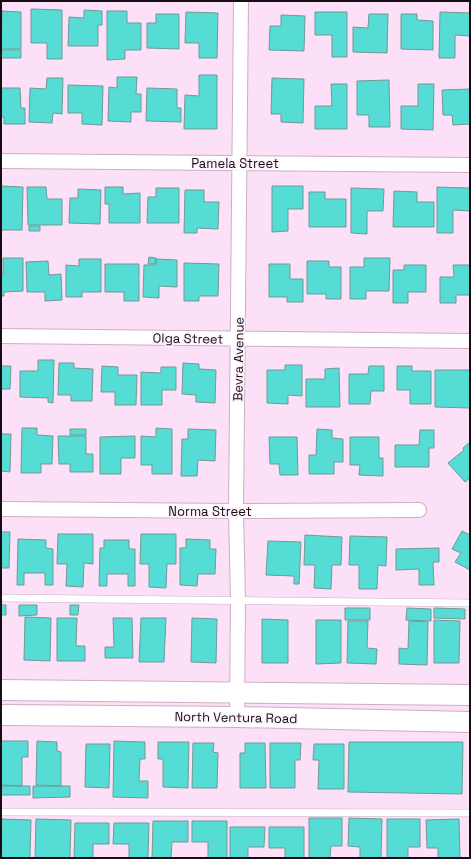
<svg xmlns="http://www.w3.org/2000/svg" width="471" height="859" viewBox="0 0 471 859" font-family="'Space Grotesk',sans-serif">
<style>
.building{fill:#55dcd5;stroke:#719996}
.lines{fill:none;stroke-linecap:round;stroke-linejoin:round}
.lane-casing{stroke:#cbafc6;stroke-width:8}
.street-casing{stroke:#cbafc6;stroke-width:16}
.secondary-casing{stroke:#cbafc6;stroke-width:22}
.lane{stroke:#fff;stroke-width:7}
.street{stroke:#fff;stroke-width:14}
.secondary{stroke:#fff;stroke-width:20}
.labels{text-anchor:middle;stroke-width:3.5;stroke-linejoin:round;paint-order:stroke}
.street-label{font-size:13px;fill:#170d15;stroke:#fff3fd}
</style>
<rect width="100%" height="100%" fill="#fce0f7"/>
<path class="building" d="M31 9 62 10V59H47V43H31Z
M84 10 102 11V25H98V46H68L69 17 84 18Z
M2 11 21 12V49H1Z
M107 11H127V23H141V50H125V59L107 60Z
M186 12 218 13 217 58H199V43H185Z
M315 12H347V57H332V35H315Z
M440 12 470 13V36L455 35V58H439Z
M156 14H179V49L147 48V23H156Z
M369 14H388L387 53 353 52V27L368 28Z
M401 14H417V20L433 21V50L401 49Z
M281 15 305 16 304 51 269 50 270 26H281Z
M1 50H21V58H1Z
M199 75H217V129H184L185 95 199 96Z
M117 77H137L136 94H141V112H131V122L108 121 109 87 117 88Z
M47 78H63L62 114 53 113 52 123 29 122 30 88 46 89Z
M272 78 304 79 303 123 281 122V114H271Z
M389 80 390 127H369V115H357V81Z
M331 84H347V129H315V106H332Z
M418 84H434L433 130 401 129V106H418Z
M68 85 103 86 102 125 82 124V113H68Z
M1 88H20L21 108H25V124H4V117H1Z
M147 88 177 89V108H181V122L146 121Z
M470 89V124L453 125 452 115H443L442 90Z
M1 186 23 187 22 230H1Z
M272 186H303V209H288V231L272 232Z
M27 187H46L47 199H62V225H28Z
M105 187H123V194L140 193V223H109V204H105Z
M437 187 470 188V211L453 210V233H437Z
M156 188H179V223H147L148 197H156Z
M351 188 384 189 383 211H367V234L351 233Z
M78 189 101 190 100 224 69 223 70 198H78Z
M185 190H204V202H219L218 229 197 228V233H184Z
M394 191 417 192V202H434V227H393Z
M309 192H325V199H346V227H309Z
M29 226H40V231H29Z
M149 257 156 258 155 264H148Z
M3 258H23V291L4 292V296H1V275H3Z
M364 258H390L389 291H366V299H350V267H364Z
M79 259H101V292H82V297H66V265L79 266Z
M156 259 177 260V287L159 286V298L143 297 144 265H156Z
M48 261 49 275 61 274 62 300 45 301V292H27L26 262Z
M307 261H329V267H341V299H326V294H307Z
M184 263 219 264 218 296H199V301H184Z
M105 264H139V301H124V292H105Z
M269 264H290V279H303V302H287V297H269Z
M404 265H426V292H408V303H393V270H404Z
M453 265H470V295H456V303H440V277H454Z
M38 360H54L53 403 48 402V398L20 397V371H38Z
M59 363H74V368L93 369 92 401H71V395H58Z
M183 363 199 364V369L216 370 215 403 196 402V395L182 394Z
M285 365H302V396L288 395V404L267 403V370H285Z
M1 366H11L10 389H1Z
M102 366 118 367V375H137L136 405H115V392H101Z
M369 366H384V391H371L370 404H349V374H368Z
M397 366H412V371H431V404H410V390H397Z
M161 367H176V390H162V405H141V372L161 373Z
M339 368 340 407H306V379H325V369Z
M435 370H470V408L435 407Z
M22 428H37V435L53 436 52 464H41V473H21Z
M156 428 172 429V474H152V465H141V436L156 437Z
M70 429H86V435H70Z
M188 429 216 430 215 461 198 460 197 476H181L182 439H188Z
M317 429 332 430V438L343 439V462H334V474H309V455H316Z
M420 430H434V448H429V467H395V445H419Z
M1 434H11L10 472 1 471Z
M58 436H86V454H93V472H70V464H59Z
M135 436V458H121V474H100V437Z
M269 437H297L298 475H280L279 464H270Z
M350 437H379V458H383V476L359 475 360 465H350Z
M470 442V478L465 482 448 463 464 450 463 448Z
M462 531 470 535V570L455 562 461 553 452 549Z
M1 532H10L9 568H1V571Z
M58 534H93V564L84 563 83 587 66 586 67 564H57Z
M141 534H176V564H167L166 588 149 587V564H140Z
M305 535 342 537 341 565H332L331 589 314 588 315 565H304Z
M350 536 387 537 386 566 378 565 377 589H359V565H349Z
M18 539 46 540V548L53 549V585H45V573H24V585H17Z
M186 539 210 540V549H216L215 574H198L197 586 180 585V548H186Z
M104 540H129V549H135V586H128V574H107V586H99L100 548H104Z
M268 541 301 542 299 584H294V576L266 575Z
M439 548V562H433L434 585H419V569L396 570V549Z
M1 605H6V615H1Z
M19 605H37V615L19 616Z
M70 605H79L78 615H70Z
M345 608H370V620H345Z
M407 608 431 609V621L406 620Z
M434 608 465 609V619L434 618Z
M25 617 51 618 50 661 24 660Z
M57 618H77L76 646H85V661H57Z
M113 618H132L133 658H105V647H114Z
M141 618H166L164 662H139Z
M192 618 217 619 216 663 191 662Z
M262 619 288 620V663H262Z
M316 620H341V663L316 664Z
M434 620 460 621 459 663H434Z
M348 621H368L367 648 377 649 376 664 347 663Z
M409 621 428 622 427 665 399 664V648L408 649Z
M1 741H28V757H22V786L1 785Z
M37 741 57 742V751L61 752V786L36 785Z
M114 741 145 742V759H140L139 781H148V798L113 797Z
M158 742H189L188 788 163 787V759H158Z
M349 742H463L462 794 348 792Z
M193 743H214L213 752 218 753 217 788H192Z
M245 743H265L266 788H240V753H245Z
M270 743H301L300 760H295V788H270Z
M86 744H110L109 788 85 787Z
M314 744H344V789H318L319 760H313Z
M1 786H30V795H1Z
M33 786H70V797L33 798Z
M309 818H342V846H331L330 858H309Z
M349 818 382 819 381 858H360V847L348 846Z
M1 819 31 820 30 858H1Z
M36 819 71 820 70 858H35Z
M387 819H420V847H408V858H387Z
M459 819 460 858H438V848H427L426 820Z
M153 821H188V842H172L171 858H152Z
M192 821H227V858H208V842H192Z
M75 823H109V844H93V858H74Z
M114 823H149L148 858H129V844H113Z
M230 827H265L264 847H248V858H230Z
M269 827H304V858H285V848H269Z"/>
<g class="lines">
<defs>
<path id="lane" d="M1 598 470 603
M1 812 470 813"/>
<path id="street" d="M1 161 470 165
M1 336 470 341
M1 509 236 511 419 510
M237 717 238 600 236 511 241 1"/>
<path id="secondary" d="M1 690 470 695
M1 715 237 717 470 722"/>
</defs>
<use href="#lane" class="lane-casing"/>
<use href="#street" class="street-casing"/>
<use href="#secondary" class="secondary-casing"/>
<use href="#lane" class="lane"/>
<use href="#street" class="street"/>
<use href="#secondary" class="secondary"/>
</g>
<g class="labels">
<g class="street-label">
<text x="235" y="168">Pamela Street</text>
<text transform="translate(188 338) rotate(1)" y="5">Olga Street</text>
<text transform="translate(238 359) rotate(-89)" y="5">Bevra Avenue</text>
<text x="210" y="516">Norma Street</text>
<text transform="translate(236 717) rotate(1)" y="5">North Ventura Road</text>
</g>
</g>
<rect width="471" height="859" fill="none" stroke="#170d15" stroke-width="4"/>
</svg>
